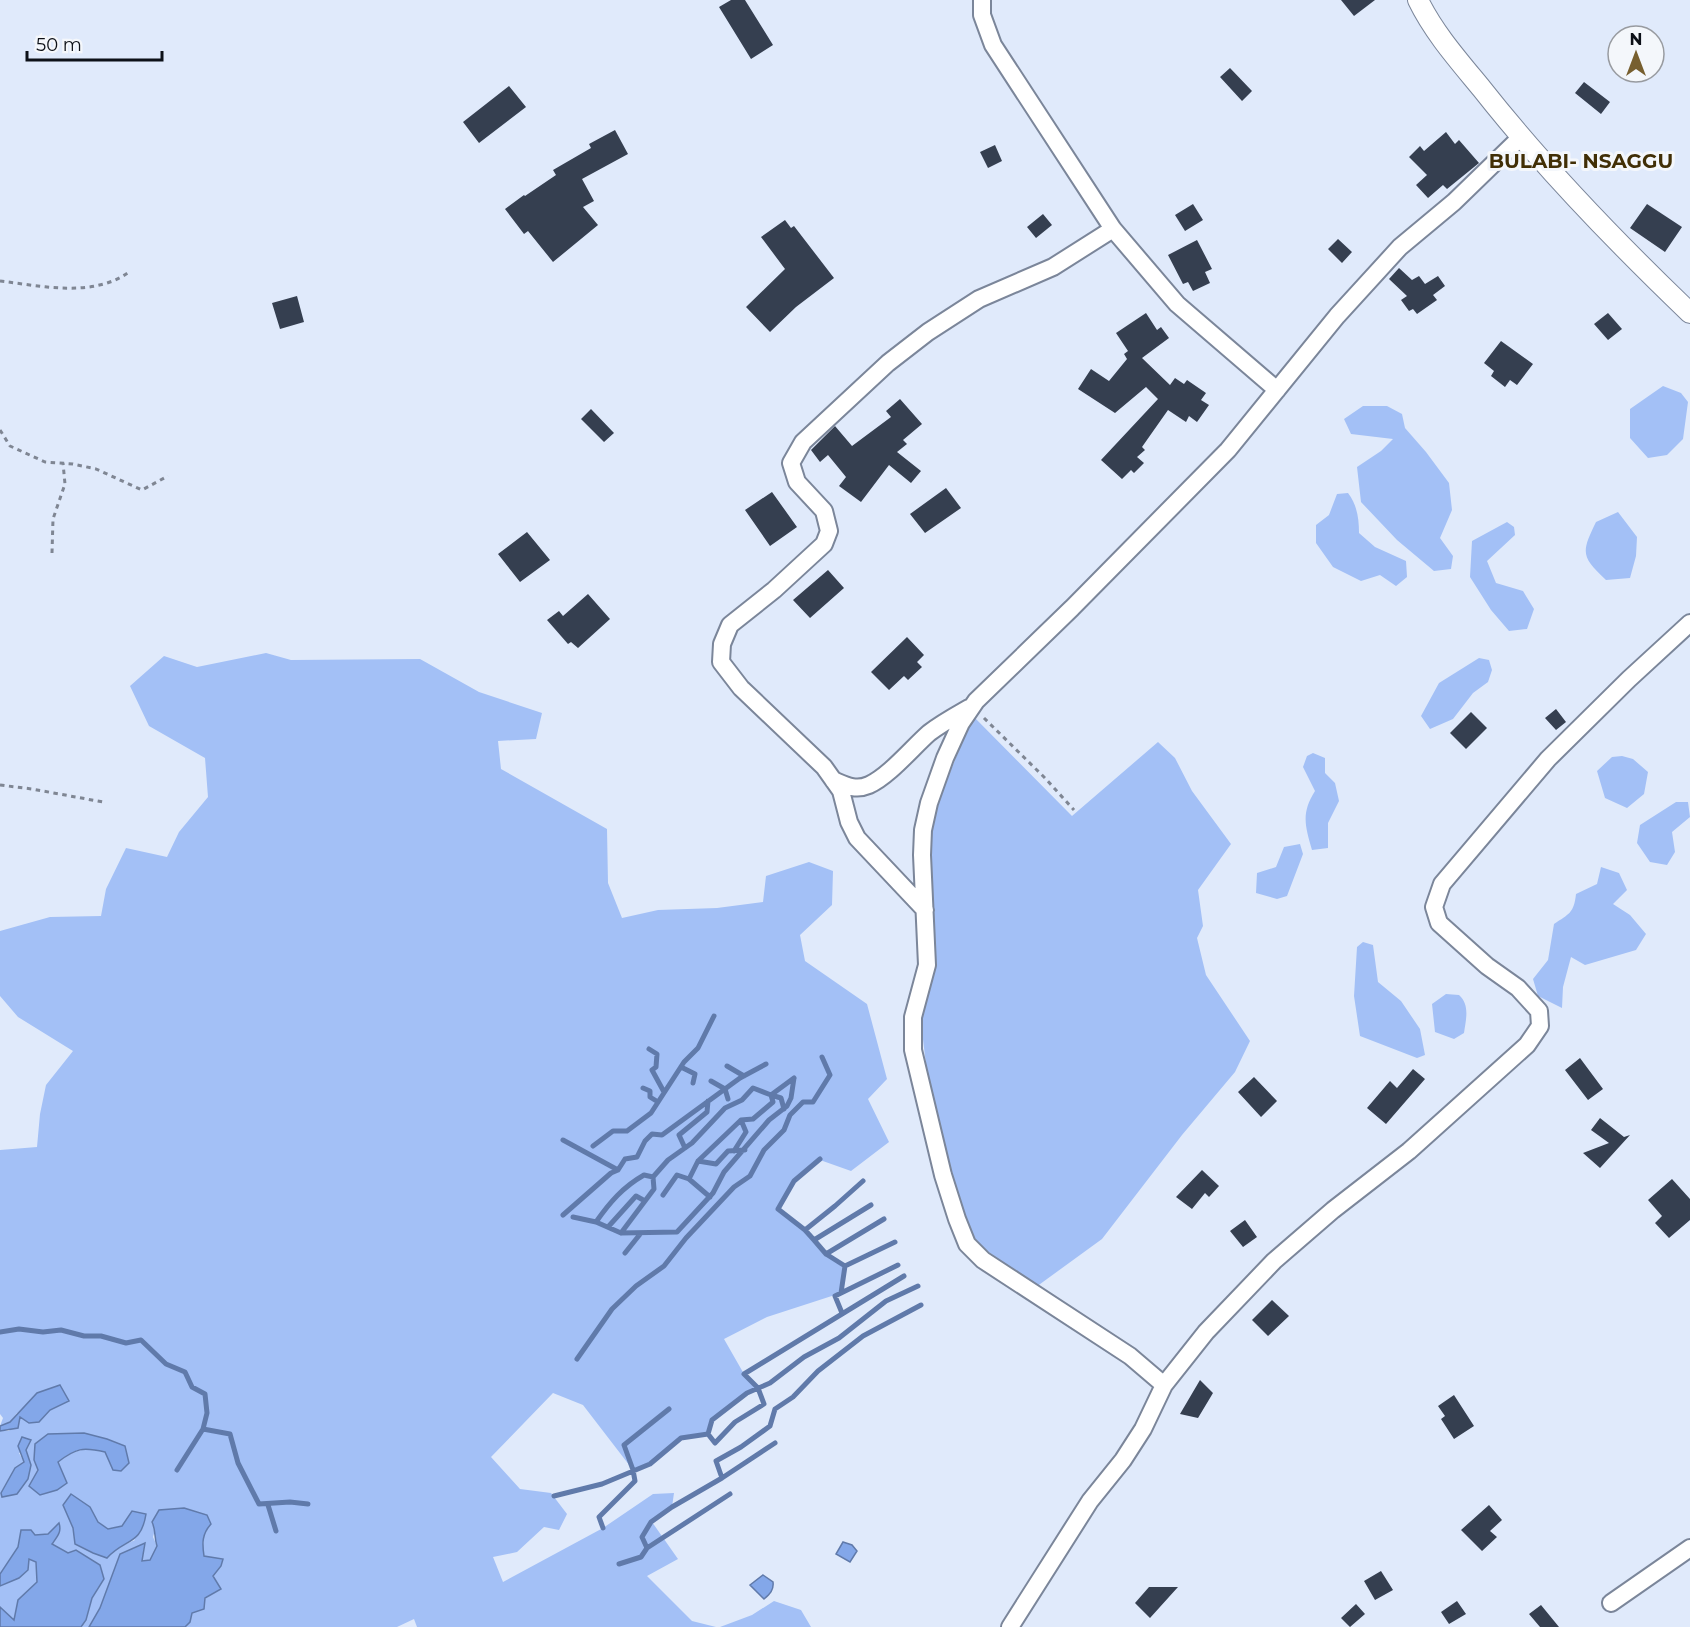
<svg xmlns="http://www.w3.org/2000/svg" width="1690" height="1627" viewBox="0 0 1690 1627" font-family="Montserrat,sans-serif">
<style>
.green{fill:#a3c0f6;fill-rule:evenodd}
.water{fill:#83a7e9;stroke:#607aaa;stroke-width:1.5}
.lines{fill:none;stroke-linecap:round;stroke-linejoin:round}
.stream{stroke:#607aaa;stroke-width:5}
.building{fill:#353f50}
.minor-casing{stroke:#7b869a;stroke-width:20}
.tertiary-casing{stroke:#7b869a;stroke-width:22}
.path{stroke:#7f8693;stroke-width:3;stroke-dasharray:4.5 4.5;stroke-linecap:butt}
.minor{stroke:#fff;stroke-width:16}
.tertiary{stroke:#fff;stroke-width:20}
.labels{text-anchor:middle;stroke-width:6;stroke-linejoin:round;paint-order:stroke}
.quarter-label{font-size:20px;font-weight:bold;fill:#412f06;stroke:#f4f7fb}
</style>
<rect width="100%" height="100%" fill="#e0eafb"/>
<path class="green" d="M1663 386 1681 393 1688 402 1683 439 1667 455 1648 458 1630 438V409Z
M1363 406H1387L1402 414 1405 428 1426 452 1449 483 1452 510 1440 538 1453 556 1451 569 1434 571 1397 540 1361 502 1357 467 1381 451 1393 439 1351 434 1344 419Z
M1348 493C1357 505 1359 518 1359 533L1375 547 1406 561 1407 577 1396 586 1380 575 1361 581 1333 567 1316 543V525L1329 515 1337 494Z
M1618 512 1637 537 1636 556 1630 578 1606 580C1581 556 1581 553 1596 522Z
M1507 522 1514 527 1515 535 1487 561 1496 583 1523 591 1534 609 1527 629 1509 631 1491 610 1470 577 1472 541Z
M266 653 291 660 420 659 479 692 542 713 536 739 498 741 501 769 607 829 608 883 622 918 658 910 717 908 763 902 766 876 809 862 833 871 832 905 800 935 805 961 867 1004 887 1079 868 1099 889 1142 851 1171 820 1160 794 1181 778 1209 805 1230 826 1254 845 1266 841 1293 767 1317 724 1339 744 1374 758 1388 747 1393 712 1420 708 1434 681 1438 650 1464 633 1470 583 1405 553 1393 491 1457 520 1489 551 1493 567 1514 559 1530 544 1527 517 1552 493 1557 503 1582 603 1528 653 1494 674 1493 672 1507 652 1522 678 1559 647 1576 692 1621 716 1627H417L414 1619 397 1627H185C190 1622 189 1619 192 1613 197 1602 211 1595 221 1589L213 1576 221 1566 223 1559 204 1557 203 1547 204 1531 155 1530 153 1537 157 1546 150 1560 142 1561 145 1544 120 1554 100 1608 89 1627H81L86 1620 92 1598 104 1579 100 1565 76 1550 68 1553 51 1544 59 1523 49 1534 34 1535 21 1530 18 1547 0 1574V1431H9L20 1417 39 1422 50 1410 17 1413 10 1422 0 1426 3 1418 0 1414V1150L37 1147 40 1114 46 1085 73 1051 18 1017 0 996V931L50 917 101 916 106 889 126 848 167 857 179 832 208 797 205 758 149 726 130 686 164 656 197 667ZM84 1433 129 1463 121 1471 113 1470 105 1452C83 1447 76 1449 58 1462L67 1483 29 1486 38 1470ZM26 1450 31 1465 1 1492 15 1468 24 1462 19 1453ZM71 1495 90 1507 98 1522 108 1529 122 1526 135 1540 115 1549 76 1544 73 1528 64 1505Z
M1479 658 1489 660 1492 670 1488 682 1473 693 1453 719 1430 729 1421 716 1439 683Z
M973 716 1072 816 1158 742 1175 758 1192 791 1231 844 1198 890 1203 926 1197 938 1206 975 1250 1041 1235 1072 1182 1135 1102 1239 1036 1287 971 1239 956 1197 927 1073 920 1014 933 925V900L927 837 932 816Z
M1313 753 1325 758V773L1335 783 1339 801 1328 823V848L1312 850C1305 826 1301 813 1315 791L1303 767 1307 756Z
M1622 756 1633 759 1648 772 1644 794 1627 808 1605 798 1597 771 1612 757Z
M1676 802H1688L1690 817 1672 832 1675 852 1667 865 1650 862 1637 843 1640 825Z
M1300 844 1303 854 1287 896 1277 899 1256 893 1257 873 1276 867 1284 847Z
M1601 867 1619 873 1627 890 1613 904 1630 915 1646 934 1636 950 1585 965 1571 957 1563 987 1562 1008 1538 996 1533 979 1548 960 1554 924C1569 914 1574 913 1576 894L1597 884Z
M1363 942 1373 945 1378 982 1401 1001 1420 1029 1425 1055 1417 1058 1360 1036 1354 996 1357 947Z
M1446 994 1459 995C1470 1005 1466 1019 1464 1033L1454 1039 1435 1032 1432 1004Z
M29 1559 36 1562 37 1582 18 1600 14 1621 0 1607V1586L18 1578 28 1570Z
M774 1601 801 1610 811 1627H720L752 1615Z"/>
<path class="water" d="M60 1385 69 1401 50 1410 39 1422 29 1423 20 1417 18 1428 0 1431V1426L10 1422 37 1393Z
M84 1433 107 1439 125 1446 129 1463 121 1471 113 1470 105 1452C83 1447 76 1448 58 1462L67 1483 57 1490 40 1495 29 1486 38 1470 34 1460 35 1444 48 1434Z
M22 1437 31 1440 26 1450 31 1465 28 1479 17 1494 2 1497 1 1493 15 1468 24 1462 18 1446Z
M71 1494 90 1507 98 1522 108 1529 122 1526 132 1511 146 1514C141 1546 125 1538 107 1558L93 1553 75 1544 73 1528 63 1505Z
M184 1508 207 1515 211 1524C202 1534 202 1543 204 1556L223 1559 221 1566 213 1576 221 1589 205 1598 204 1609 192 1613 190 1622 185 1627H89L100 1608 120 1554 145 1543 142 1561 150 1560 157 1546C154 1537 156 1530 152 1522L159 1510Z
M59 1523C62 1532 57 1537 52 1544L68 1553 76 1550 100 1565 104 1579 92 1598 86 1620 81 1627H0V1607L14 1620 18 1600 37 1582 36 1562 29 1559 28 1570 19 1578 0 1586V1574L18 1547 21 1530H31L35 1535 48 1534Z
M843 1542 852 1545 857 1551 850 1562 836 1554Z
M763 1575 773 1582C774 1590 770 1594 764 1599L750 1585Z"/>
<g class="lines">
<path class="stream" d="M649 1049 657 1054 656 1067 652 1070 664 1092
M727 1066 744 1076
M681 1067 695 1074 693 1083
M711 1081 725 1089 728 1099
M643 1088 650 1091V1097L658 1102
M563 1140 618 1170
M593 1146 613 1131H627L651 1113 684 1062 698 1048 714 1016
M685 1148 679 1135 707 1112 708 1101
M734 1151 746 1132 741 1120
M698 1161 716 1164 728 1151 745 1150
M689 1179 710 1197
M663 1195 677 1175 689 1179 698 1161 741 1120 753 1119 773 1102 771 1095 781 1098 784 1109
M563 1215 611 1173 618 1170 625 1159 637 1157 645 1141 652 1134 662 1135 740 1078 766 1064
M573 1217 596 1222 621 1233 677 1232 713 1193 724 1172 769 1120 787 1106 791 1098 794 1078
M596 1222C610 1202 623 1187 644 1175L653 1177
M608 1227 636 1196 645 1201
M805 1230 778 1209 794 1181 820 1159
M621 1233 654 1189 653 1177 668 1160 692 1143 725 1108 742 1100 753 1088 771 1095 794 1078
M814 1240 805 1230 835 1206 863 1181
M625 1253 641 1233
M826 1254 814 1240 871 1205
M845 1266 826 1254 884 1219
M841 1293 845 1266 895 1242
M842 1313 835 1296 898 1265
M0 1332 19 1329 43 1332 61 1330 84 1336H101L126 1343 141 1340 166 1364 185 1372 192 1387 205 1394 207 1413 203 1429 177 1470
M577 1359 612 1309 636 1286 664 1266 686 1238 734 1187 750 1176 764 1150 784 1130 790 1115 803 1102H813L830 1075 822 1057
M203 1429 230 1434 238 1463 259 1504 290 1502 308 1504
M708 1434 715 1443 735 1422 764 1404 758 1388 744 1374 904 1276
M722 1478 775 1443
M554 1496 602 1484 650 1464 681 1438 708 1434 712 1420 747 1393 770 1383 804 1357 839 1338 886 1301 918 1286
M268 1505 276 1531
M603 1528 599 1517 635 1481 633 1470 624 1445 669 1409
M647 1548 730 1494
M619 1564 641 1557 647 1548 642 1537 651 1522 672 1507 722 1478 716 1461 741 1447 770 1426 775 1409 793 1397 818 1371 863 1336 921 1305"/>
</g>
<path class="building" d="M731 0H745L773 45 751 59 719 7Z
M1341 0H1375L1354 16Z
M1230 68 1252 91 1242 101 1220 77Z
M1584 82 1610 102 1601 114 1575 93Z
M509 86 526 107 479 143 463 122Z
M615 130 628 154 582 179 594 201 583 207 598 225 553 262 528 231 524 234 505 209 524 195 525 196 556 175 553 170 591 148 589 144Z
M1446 132 1455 144 1459 140 1479 163 1447 189 1443 185 1428 198 1416 185 1427 175 1409 157 1420 146 1424 151Z
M995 145 1002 161 988 168 980 152Z
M1193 204 1203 220 1185 231 1175 215Z
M1647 204 1682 227 1665 252 1630 228Z
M1043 214 1052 225 1036 238 1027 227Z
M785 220 791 228 794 226 834 278 796 307 770 332 746 307 785 269 761 237Z
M1338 239 1352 252 1342 263 1328 249Z
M1197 240 1212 269 1205 272 1210 283 1193 291 1188 282 1183 284 1168 255Z
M1399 268 1412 280 1419 276 1425 284 1438 276 1445 286 1433 295 1437 300 1417 314 1413 309 1409 311 1401 300 1407 296 1389 279Z
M297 296 304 322 280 329 272 303Z
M1146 313 1157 330 1161 327 1169 338 1142 358 1170 385 1175 378 1184 384 1187 380 1206 393 1201 400 1209 405 1197 422 1189 416 1186 422 1168 410 1142 447 1145 450 1137 457 1144 463 1134 473 1131 470 1122 479 1101 460 1158 399 1146 387 1115 413 1078 389 1091 369 1109 381 1127 359 1124 354 1128 351 1116 333Z
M1608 313 1622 329 1608 340 1594 324Z
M1501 341 1533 364 1517 385 1510 380 1505 387 1491 376 1494 371 1484 363Z
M900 399 922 424 903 440 907 444 897 452 921 471 911 483 889 465 861 502 839 486 846 477 828 455 820 462 811 450 835 426 852 446 891 417 886 411Z
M591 409 614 433 604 442 581 419Z
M946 488 961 508 925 533 910 514Z
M772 492 797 527 770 546 745 510Z
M527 532 550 560 520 582 498 554Z
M828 570 844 588 810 618 793 600Z
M588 594 610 619 578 648 571 642 568 644 547 620 559 611 563 616Z
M907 637 924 655 917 662 922 667 908 680 904 676 889 690 871 672Z
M1556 709 1566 722 1556 730 1545 718Z
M1471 712 1487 728 1466 749 1450 733Z
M1580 1058 1603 1089 1588 1100 1565 1070Z
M1413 1069 1425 1079 1386 1124 1367 1108 1390 1081 1397 1088Z
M1254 1077 1277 1101 1261 1117 1238 1092Z
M1600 1118 1624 1137 1630 1135 1600 1168 1583 1153 1609 1143 1591 1130Z
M1202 1170 1219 1186 1209 1197 1205 1193 1192 1209 1176 1197Z
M1672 1179 1690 1199V1220L1669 1238 1655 1223 1662 1216 1648 1200Z
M1245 1220 1257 1237 1243 1247 1230 1231Z
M1272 1300 1289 1316 1268 1336 1252 1320Z
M1200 1380 1213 1393 1198 1418 1180 1414Z
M1454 1395 1474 1426 1454 1439 1441 1419 1445 1416 1438 1406Z
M1489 1505 1502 1520 1490 1531 1497 1537 1482 1551 1461 1530Z
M1381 1571 1393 1590 1375 1600 1364 1581Z
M1149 1587H1178L1150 1618 1135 1603Z
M1457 1601 1466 1614 1449 1624 1441 1612Z
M1356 1604 1365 1614 1350 1627 1341 1618Z
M1541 1605 1559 1627H1540L1529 1614Z"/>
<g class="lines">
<defs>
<path id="minor" d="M982 0V15L993 45 1113 229 1177 304 1277 390
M833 780C845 785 855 791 869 785 889 776 912 748 929 733 942 723 955 716 969 708
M925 910 857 838 849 822 841 791 824 767 741 688 721 662 722 644 730 625 774 590 824 544 829 531 824 511 797 482 791 463 803 442 888 363 928 332 979 299 1053 267 1113 229
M1164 1385 1130 1356 983 1260 967 1244 957 1219 943 1175 913 1050V1017L927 965 922 855 923 830 929 803 945 758 961 723 976 701 1072 608 1228 450 1337 316 1400 247 1454 202 1520 138
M1611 1603 1690 1548
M1010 1627 1090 1501 1123 1460 1143 1429 1164 1385 1206 1332 1274 1261 1333 1210 1409 1151 1527 1045 1540 1026 1539 1011 1518 988 1487 966 1439 923 1434 907 1442 884 1548 759 1629 679 1690 623"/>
<path id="tertiary" d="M1418 0C1434 33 1459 61 1482 89 1545 169 1616 242 1690 313"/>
</defs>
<use href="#minor" class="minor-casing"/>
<use href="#tertiary" class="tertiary-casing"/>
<path class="path" d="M0 281C42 286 93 298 129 272
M0 430 10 446 45 462 73 464 96 469 142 490 168 476
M52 553 53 519 65 484 63 463
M984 718 1045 778 1074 810
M0 785 32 789 103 802"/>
<use href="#minor" class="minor"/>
<use href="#tertiary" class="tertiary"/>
</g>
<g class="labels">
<g class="quarter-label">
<text x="1581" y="168">BULABI- NSAGGU</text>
</g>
</g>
<g transform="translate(1636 54)"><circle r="28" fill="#f4f7fb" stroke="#989ba0" stroke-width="1.5"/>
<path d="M0-4.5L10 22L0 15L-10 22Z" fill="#775f2f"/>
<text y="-9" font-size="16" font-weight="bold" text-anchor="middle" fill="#0d1118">N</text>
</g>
<path d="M27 51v9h135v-9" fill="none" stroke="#0d1118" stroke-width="3"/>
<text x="36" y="51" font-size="18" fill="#0d1118" stroke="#f4f7fb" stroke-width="4.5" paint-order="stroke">50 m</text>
</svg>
